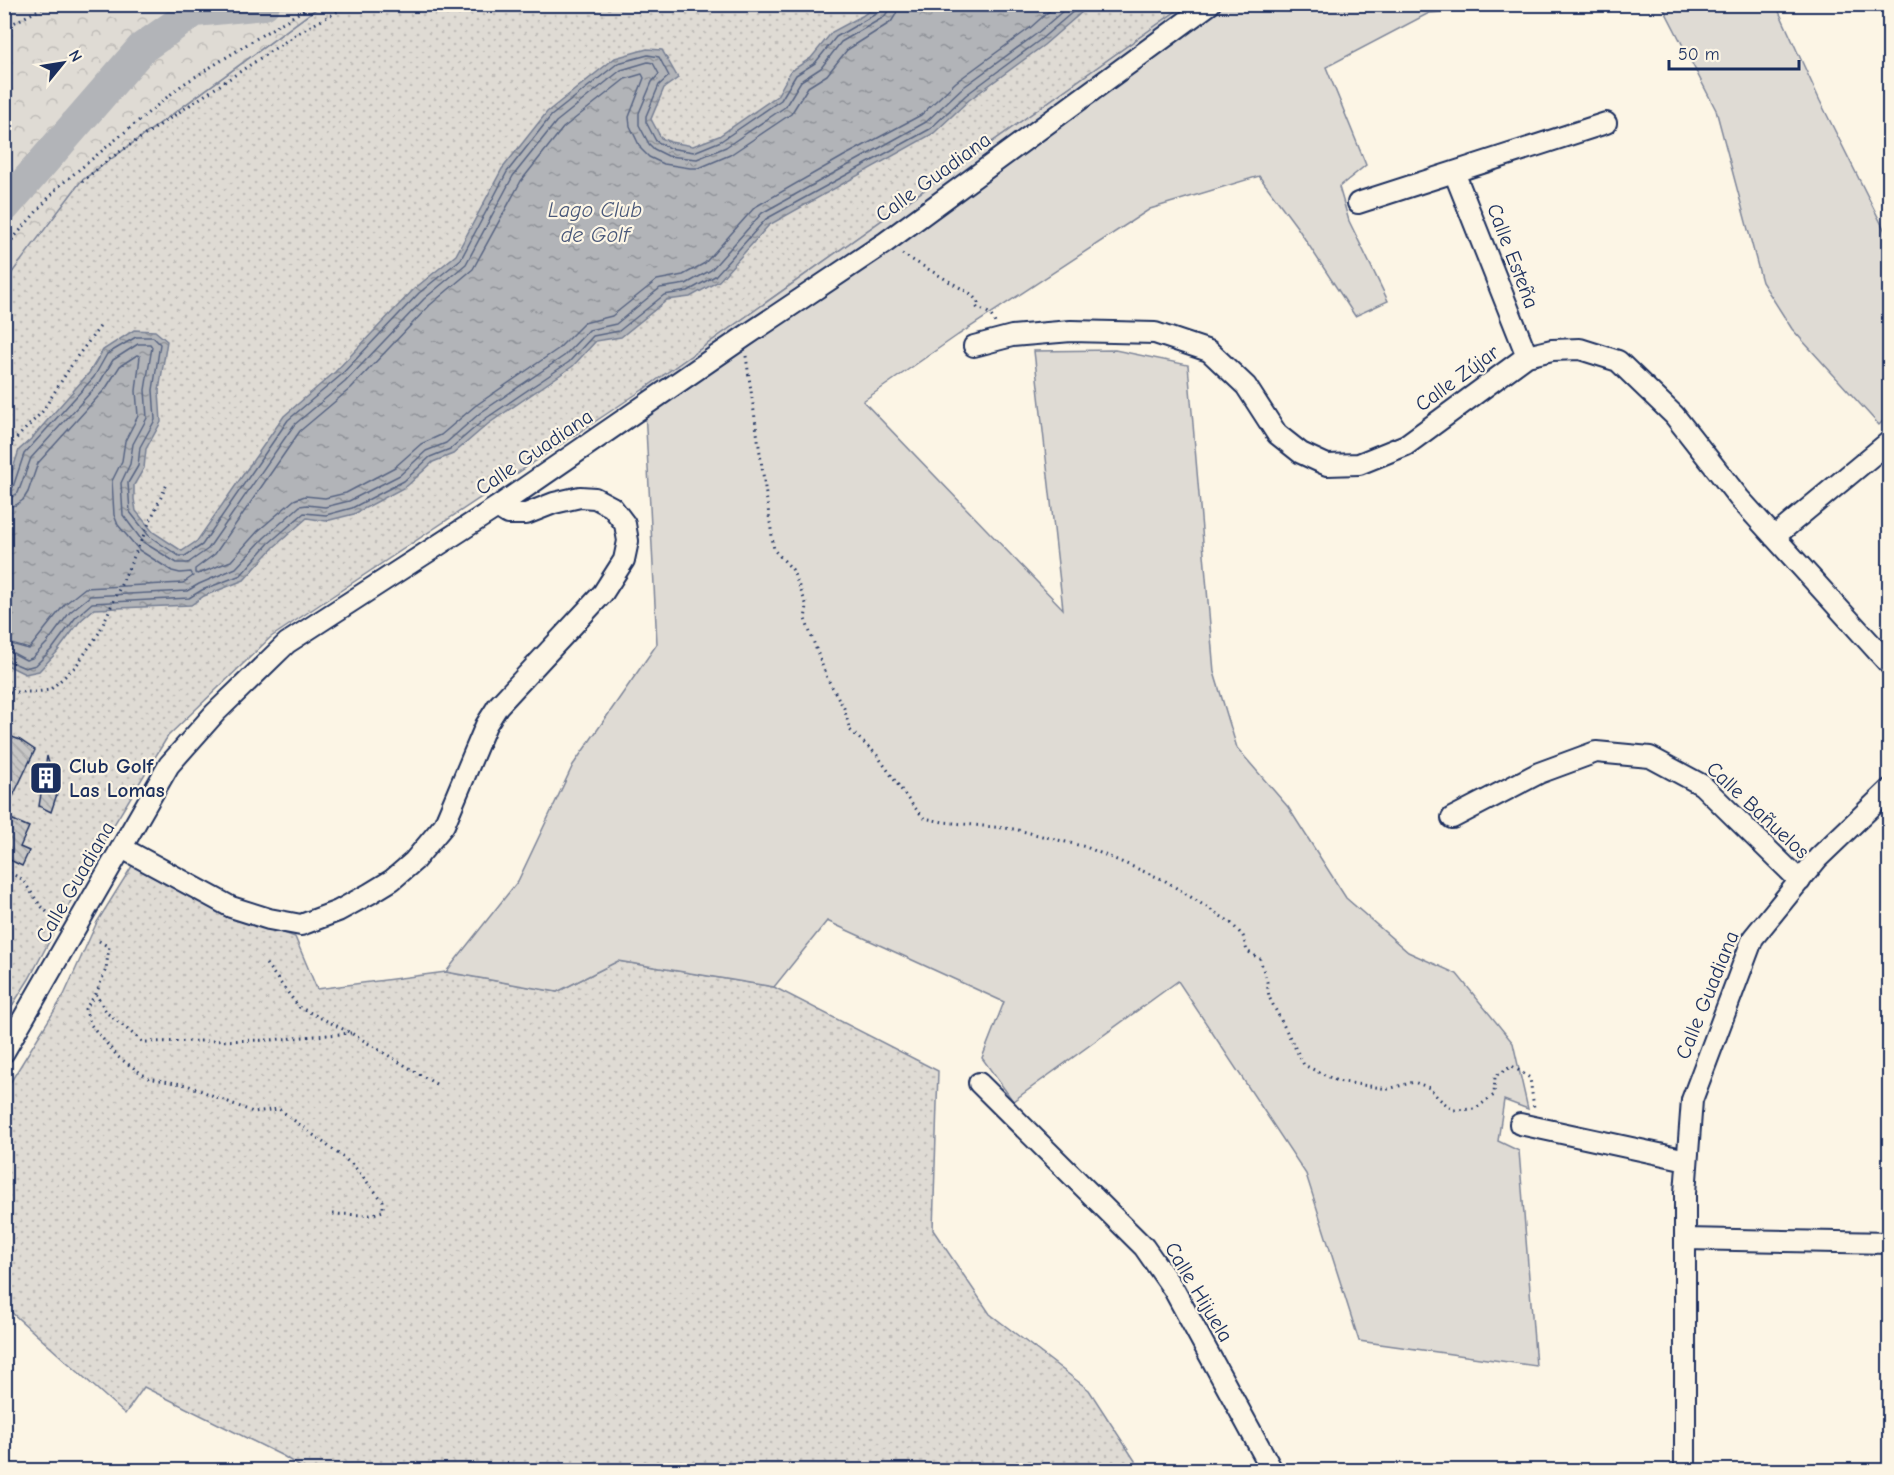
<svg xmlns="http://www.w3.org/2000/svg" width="1894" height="1475" viewBox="0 0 1894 1475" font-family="'Comic Neue',sans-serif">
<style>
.grass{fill:url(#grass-dots);stroke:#7d8599;stroke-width:1.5}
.forest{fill:url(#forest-crowns);stroke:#7d8599;stroke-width:1.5}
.green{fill:#dfdbd4;stroke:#7d8599;stroke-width:1.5}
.water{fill:url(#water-ripples);stroke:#767f94;stroke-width:1.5}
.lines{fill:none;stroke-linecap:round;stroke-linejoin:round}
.shore{stroke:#576482;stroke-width:1.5}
.river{stroke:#b2b4b8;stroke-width:32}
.building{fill:url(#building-back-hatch);stroke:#1b2f5e;stroke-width:1.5}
.minor-casing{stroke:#1b2f5e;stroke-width:24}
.path{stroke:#1b2f5e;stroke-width:3;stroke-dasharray:1.5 4.5;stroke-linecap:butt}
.minor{stroke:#fcf5e5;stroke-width:20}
.labels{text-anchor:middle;stroke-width:4.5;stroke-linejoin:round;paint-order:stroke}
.street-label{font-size:21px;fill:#1b2f5e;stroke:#fcf5e5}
.poi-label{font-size:21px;font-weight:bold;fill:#1b2f5e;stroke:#fcf5e5;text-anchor:start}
.water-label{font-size:22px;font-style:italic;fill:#485779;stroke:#fcf5e5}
</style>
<defs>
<pattern id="grass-dots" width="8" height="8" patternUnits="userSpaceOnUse" patternTransform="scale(1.5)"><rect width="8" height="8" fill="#dfdbd4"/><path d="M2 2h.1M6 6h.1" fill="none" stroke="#bfbcb8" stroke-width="1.8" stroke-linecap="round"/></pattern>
<pattern id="forest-crowns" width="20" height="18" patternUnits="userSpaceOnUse" patternTransform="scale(1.5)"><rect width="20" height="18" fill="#dfdbd4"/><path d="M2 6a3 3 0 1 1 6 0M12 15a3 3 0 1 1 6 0" fill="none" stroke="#bfbcb8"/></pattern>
<pattern id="water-ripples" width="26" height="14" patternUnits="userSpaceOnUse" patternTransform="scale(1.5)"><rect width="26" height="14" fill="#b2b4b8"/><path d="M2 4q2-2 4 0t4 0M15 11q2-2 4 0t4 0" fill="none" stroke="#909399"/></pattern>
<pattern id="building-back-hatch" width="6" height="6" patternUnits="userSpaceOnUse" patternTransform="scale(1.5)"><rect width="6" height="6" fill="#c8c7c6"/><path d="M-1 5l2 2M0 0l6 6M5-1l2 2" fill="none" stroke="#ababac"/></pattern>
</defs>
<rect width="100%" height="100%" fill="#fcf5e5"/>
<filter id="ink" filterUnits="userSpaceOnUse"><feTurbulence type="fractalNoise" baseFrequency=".0167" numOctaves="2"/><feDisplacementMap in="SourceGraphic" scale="12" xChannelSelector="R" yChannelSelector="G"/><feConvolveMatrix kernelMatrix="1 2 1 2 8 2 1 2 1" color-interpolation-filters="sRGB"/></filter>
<g filter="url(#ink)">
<path class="grass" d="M325 5H1185L644 389 271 637 168 736 96 854 29 979 5 1017 4 282 81 181 316 9Z
M137 858 229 913 295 937 317 989 446 972 557 992 618 961 774 987 938 1071 933 1230 990 1314 1089 1390 1141 1470H305L283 1456 144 1387 125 1414 10 1311 4 1294V1089L10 1083 64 995 97 922Z"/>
<path class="forest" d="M5 4H325V5L316 9 81 181 5 282Z"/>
<path class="green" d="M1185 5H1538L1429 13 1326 67 1366 165 1339 187 1349 221 1388 301 1355 316 1297 227 1259 176 1150 209 958 335 863 401 1063 609 1034 351 1115 350 1188 365 1214 672 1237 748 1288 807 1346 898 1408 952 1457 974 1513 1043 1528 1109 1504 1100 1498 1141 1519 1151 1536 1366 1359 1341 1306 1174 1178 981 1013 1101 982 1058 1004 1002 827 921 774 987 618 961 557 992 446 972 518 881 573 765 657 644 644 389Z
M1662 5H1776L1820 101 1889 239V415L1879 425 1792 329 1762 282 1716 110Z"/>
<path class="water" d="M877 5H1090L1044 45 969 100 934 133 769 225 719 281 690 297 667 300 621 337 596 341 573 366 488 424 453 454 433 462 407 486 354 514 326 521 307 518 274 547 244 580 204 596 191 605 94 609 80 621 57 652 39 671 25 674 5 664V493L19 450 31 439 89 373 103 350 134 330 155 331 167 341 159 391 161 422 146 449 144 468 134 485V499L136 511 153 532 182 551 197 541 284 416 335 372 414 289 456 255 502 169 547 112 615 58 647 49 662 50 678 78 664 88 651 119 661 138 670 142 693 146 719 136 777 96 791 71 811 58 832 32 862 16Z"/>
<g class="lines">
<path class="shore" d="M898 4 896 14 891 22 847 50 827 75 808 87 791 114 730 155 699 168H690L664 164 649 157 641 149 630 126 629 117 644 78 642 74 625 79 563 128 521 181 473 269 430 305 351 388 300 431 215 554 195 569V573L198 574 231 561 258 531 294 500 305 496 325 498 346 493 395 467 421 444 441 435 475 406 558 349 584 323 612 316 657 280 683 275 705 263 755 207 844 156 921 115 956 82 1030 28 1057 4
M4 491 9 490 13 487 24 454 94 377 107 354 136 337H153L160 344 153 390 155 420 140 447 138 466 128 483 130 512 149 536 179 556H185L202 545 288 420 340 376 419 293 461 259 507 172 551 116 618 63 648 55 659 57 669 76 659 85 646 116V122L656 141 669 148 694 152 721 141 781 100 796 75 815 63 836 37 879 12 881 4
M4 498 12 497 18 493 31 458 100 382 113 360 138 344H150L152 347 145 390 147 418 133 444 130 464 121 483 123 515 143 542 177 563H188L208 549 294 425 345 382 424 299 466 264 513 176 556 122 621 70 648 62 653 63 659 74 652 82 639 113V125L649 144 654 149 668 156 697 159 726 147 785 107 801 81 821 68 841 42 884 17 888 11V4
M4 507 16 505 23 500 28 492 38 463 106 388 120 366 137 355 140 356 136 391 138 416 125 441 122 461 112 481 114 515 118 525 139 550 172 571 180 573 191 572 193 576 183 583 85 588 65 604 29 649 4 642
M4 651 11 652 26 660 32 658 47 643 70 612 90 596 187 591 199 584 236 568 264 538 300 506 307 505 325 507 349 501 400 475 426 451 446 443 480 413 564 356 589 330 616 324 660 288 686 284 711 270 762 213 926 122 961 89 1035 35 1071 4
M4 659 25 668 36 665 53 648 76 617 92 603 189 598 202 590 241 575 269 543 304 513 326 515 352 508 404 481 430 457 450 449 485 419 569 362 593 336 619 331 664 295 688 291 715 276 766 219 930 129 966 95 1040 40 1082 4"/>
<path class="river" d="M4 207 142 48 195 11 264 4"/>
</g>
<path class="building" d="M4 734 20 740 35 750 4 815Z
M47 756 57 794 51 812 39 806Z
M4 816 29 827 20 847 29 851 22 866 4 857Z"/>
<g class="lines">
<defs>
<path id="minor" d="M1454 172 1527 356
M1358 203 1606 123
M974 346 1012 336 1071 331 1155 333 1209 351 1246 386 1277 434 1301 453 1327 465 1359 464 1406 445 1527 356 1552 350 1580 349 1618 361 1674 415 1739 498 1890 665
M1774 537 1890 441
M1452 818 1539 773 1596 752 1650 757 1702 785 1800 881
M122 848 231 907 269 919 301 925 338 911 369 894 392 880 414 861 444 825 486 725 498 706 603 593 624 560 628 541 625 524 612 507 595 498 580 497 554 503 526 514H508L497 507
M4 1052 169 765 215 713 287 643 497 507 744 337 886 242 1210 4
M979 1083 1144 1247 1174 1290 1272 1470
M1520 1124 1687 1160
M1685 1239 1890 1243
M1685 1470V1193L1692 1100 1753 938 1818 858 1890 789"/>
</defs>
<use href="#minor" class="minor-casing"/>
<path class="path" d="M4 28 50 4
M82 182 109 159 298 33 351 4
M4 249 58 187 182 85 278 25 314 4
M902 254 971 294 978 302 976 306 978 309C987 310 992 315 995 323
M746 356 774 550 792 569 807 606 805 619 827 678 844 708 850 730 877 755 910 802 924 818 943 822 1014 829 1086 847 1164 880 1230 922 1243 936 1247 951 1260 959 1267 982 1269 997 1304 1065 1337 1081 1388 1089 1414 1082 1430 1088 1437 1097 1453 1110 1475 1109 1494 1095 1495 1076 1512 1066 1530 1078 1534 1108
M4 451 42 412 76 358 102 324
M4 692H35L50 690 76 666 99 633 167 484
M4 870 22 879 40 905 56 921
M99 941 109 947 106 969 96 994 107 1013 143 1042 270 1040 351 1033
M266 964 299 1007 351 1033 439 1086
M96 994 85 1009 91 1025 118 1057 148 1078 187 1085 253 1112 279 1109 353 1165 383 1201V1211L370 1215 333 1214"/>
<use href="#minor" class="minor"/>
</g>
</g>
<defs>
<symbol id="building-square" viewBox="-11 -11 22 22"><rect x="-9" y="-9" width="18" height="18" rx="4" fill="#1b2f5e" stroke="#fcf5e5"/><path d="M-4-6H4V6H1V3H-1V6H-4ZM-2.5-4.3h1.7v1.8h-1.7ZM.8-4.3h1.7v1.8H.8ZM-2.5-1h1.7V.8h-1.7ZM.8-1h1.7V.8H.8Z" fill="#fff"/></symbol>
</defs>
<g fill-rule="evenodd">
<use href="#building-square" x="27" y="759" width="38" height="38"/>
</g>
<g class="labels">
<g class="street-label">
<text transform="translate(933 177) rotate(-36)" y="7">Calle Guadiana</text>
<text transform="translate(1513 256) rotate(69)" y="7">Calle Esteña</text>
<text transform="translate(1457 378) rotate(-36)" y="7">Calle Zújar</text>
<text transform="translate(534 452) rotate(-34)" y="7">Calle Guadiana</text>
<text transform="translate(1758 810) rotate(43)" y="7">Calle Bañuelos</text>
<text transform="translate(75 882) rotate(-60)" y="7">Calle Guadiana</text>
<text transform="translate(1707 995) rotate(-68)" y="7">Calle Guadiana</text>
<text transform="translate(1199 1292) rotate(59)" y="7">Calle Hijuela</text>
</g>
<g class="poi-label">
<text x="69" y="773">Club Golf<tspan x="69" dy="24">Las Lomas</tspan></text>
</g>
<g class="water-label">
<text x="595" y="217">Lago Club<tspan x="595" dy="25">de Golf</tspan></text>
</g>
</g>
<rect width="1894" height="1475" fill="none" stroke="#fcf5e5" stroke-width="24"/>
<rect x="12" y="12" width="1870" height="1451" fill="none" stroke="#1b2f5e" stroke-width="2" filter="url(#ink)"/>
<g transform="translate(63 63) rotate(60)" stroke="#fcf5e5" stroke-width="4.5" paint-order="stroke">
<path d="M0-4.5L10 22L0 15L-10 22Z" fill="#1b2f5e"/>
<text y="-9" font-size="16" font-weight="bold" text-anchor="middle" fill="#1b2f5e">N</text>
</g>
<path d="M1669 60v9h130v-9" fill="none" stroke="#1b2f5e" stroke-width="3"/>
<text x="1678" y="60" font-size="18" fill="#1b2f5e" stroke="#fcf5e5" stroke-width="4.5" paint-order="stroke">50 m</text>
</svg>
